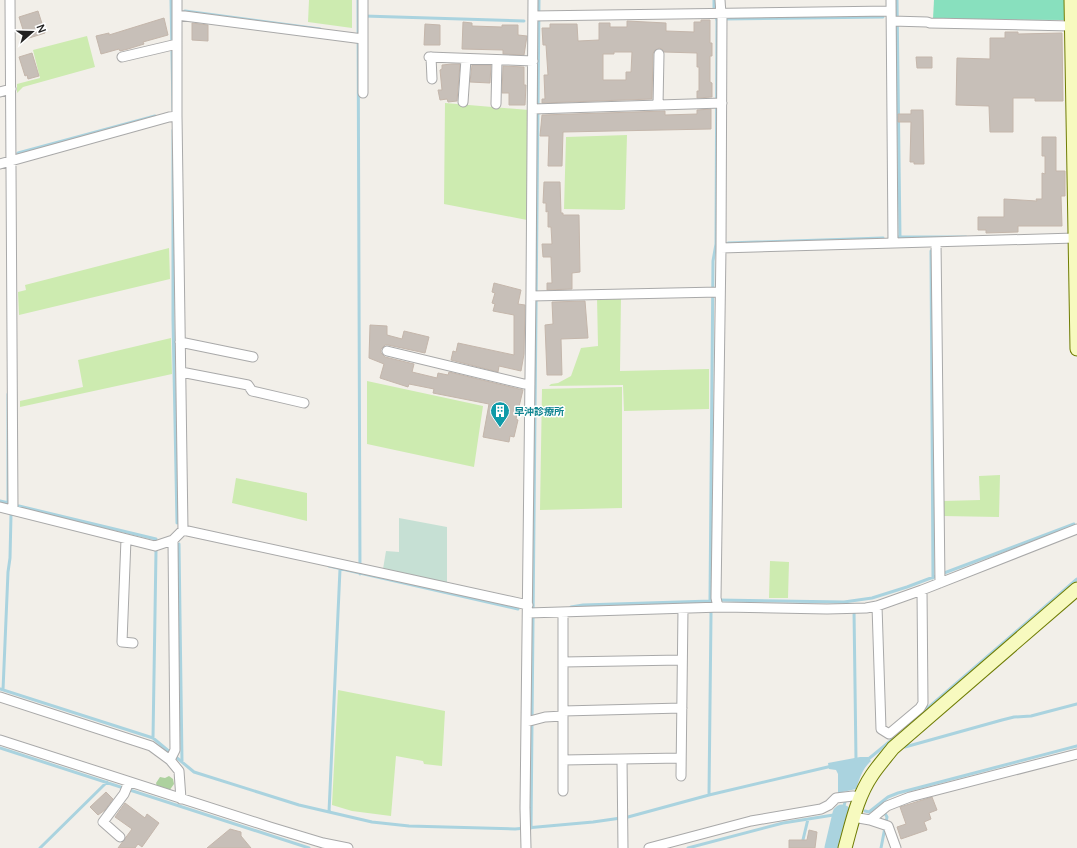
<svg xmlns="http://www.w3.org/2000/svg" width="1077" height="848" viewBox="0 0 1077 848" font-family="Manrope,'Noto Sans JP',sans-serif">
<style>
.grass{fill:#cdebb0}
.forest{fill:#add19e}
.wetland{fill:#c6e0d4}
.pitch{fill:#88e0be}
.water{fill:#aad3df}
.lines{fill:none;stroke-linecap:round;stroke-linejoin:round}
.stream{stroke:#aad3df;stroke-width:3}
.river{stroke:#aad3df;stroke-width:19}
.building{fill:#c7bfb8;stroke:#c4b6ab;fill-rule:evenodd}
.street-casing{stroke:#a9a9a9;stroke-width:11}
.secondary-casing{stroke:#707d05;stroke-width:15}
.street{stroke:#fff;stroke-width:9}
.secondary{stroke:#f7fabf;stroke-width:13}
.labels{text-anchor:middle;stroke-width:3;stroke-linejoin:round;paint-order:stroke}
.culture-label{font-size:10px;font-weight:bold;fill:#0d838f;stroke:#fff;text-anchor:start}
</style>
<rect width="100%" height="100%" fill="#f2efe9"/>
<path class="grass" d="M309 0H352V28L308 22Z
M87 36 95 67 23 87 17 93V84L40 78 33 50Z
M445 103 529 110 527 220 444 204Z
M627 135 625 209 622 210 564 209 566 137Z
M169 248 170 279 19 315 18 292 26 290 25 285Z
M597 297H621L620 371 709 369V409L624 411 623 385 549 386 551 384 558 383 571 376 581 348 598 346Z
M171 338 172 374 20 407V401L83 387 78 360Z
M367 381 483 406 474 467 367 444Z
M622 387V508L540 510 542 389Z
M1000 475 999 517 943 516V501L980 500 979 476Z
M236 478 307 493V521L232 503Z
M770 561 789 562 788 598H769Z
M338 690 445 711 442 766 424 764 423 761 396 756 391 816 352 811 332 805Z"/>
<path class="forest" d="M169 776 173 779 174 784 169 791 157 787 156 783 160 777 165 778Z"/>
<path class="wetland" d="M399 518 447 527V583L383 569 386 551 399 552Z"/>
<path class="pitch" d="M934 0H1065V20L933 19Z"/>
<path class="water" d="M860 757H868L871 761C862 769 860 778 856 789L838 793V774L836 770 829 769 828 763Z"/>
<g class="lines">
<path class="stream" d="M171 0 173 110
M358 0 360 574
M897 0 900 237
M185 11 320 29
M364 16 524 21
M723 19 883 17
M173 130V319L177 523
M18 153 155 116
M898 237H966
M728 243 883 238
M931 251 933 578
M0 501 9 503
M8 502V394
M19 506 156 539
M179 544 182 762
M329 566 518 609
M718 600 844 602 872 598 907 587 1074 524
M571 607 583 605 711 601
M854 610 856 760
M0 689 153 738 194 772 299 805 372 822 409 826 515 829 593 822 628 817 709 795 832 766
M3 690 8 572 10 558 11 515
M907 726 1077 579
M153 738 156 551
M905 747 1002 720 1014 717 1031 716 1077 704
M0 748 309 848
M866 761 894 738
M709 795 711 614 710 601 713 261 716 244 717 21 714 8V0
M865 811 869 812 888 797 898 793 1077 746
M329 812 340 569
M842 814 846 798
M531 828C534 552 537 276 539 0
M40 848 107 782
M688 848 783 823 846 813
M801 848 808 819
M881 848 887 817 883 810"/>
<path class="river" d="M834 848 842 814"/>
</g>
<path class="building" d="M38 11 45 33 26 39 19 17Z
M164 18 168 35 143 42 144 44 128 49 120 51 119 49 101 54 96 36 109 33V35Z
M701 20H710V43H712V56H710V82L712 83V97L697 98V91H699V67H697V53L664 52 662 49 659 48 654 51 653 54 652 99 542 103V99H545L544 75H548L546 45H543L542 28H550V24H577L578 41 599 40V23H610V27H627V21L666 23V31L694 32V22H701ZM614 52H632L631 72H626V80H603V54H614Z
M463 22 472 23V26L502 27V25H518V35L527 36 524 55 503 54V50L462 49Z
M192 23 208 25V41L192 40Z
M425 24 440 25V45H424Z
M1005 32H1018V34L1062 33 1063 101H1035V98H1013V132H990L989 106 956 105 957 58 990 59V38H1005Z
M32 53 39 76 28 79 27 75 25 76 19 57Z
M916 57H932V68H917Z
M452 64H460L457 101 448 102 447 99 440 100 438 90H442L440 70 442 69V65Z
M472 65H491L490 83 470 82Z
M503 66 524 67V85H526L525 105H509V93H502Z
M711 109V129L563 132 562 166H548L549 136H540L542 115 665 111V115L697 114V110Z
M911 110H923L924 164H914V162H910L911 122H898V114H911Z
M1042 137H1056V171H1065V196H1061L1062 226H1018V232L986 233V230H978V217H1004V199L1037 201 1036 199H1042V173L1045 174V156H1042Z
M544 182H560L561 213H563V215H579L580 272 572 273V289L547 290V283H552L551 257H543L542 244H552L551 227H548V211L546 212V203H543Z
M494 283 521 290 518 304 525 305 524 354 521 371 499 366 498 372 451 360 453 351 456 352 458 343 514 355V315L493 311 495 304 492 303 495 293 492 292Z
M585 301 588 338 561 339 562 375H547L545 325 553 324 552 302Z
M370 325 387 326V335L402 339 404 331 429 337 425 353 388 345H385L381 349V353L385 357 414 364 412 372 437 378 438 373 448 375 449 372 523 390 516 419 518 420 514 437 510 436 509 442 483 437 489 404 433 393 434 389 409 384 408 387 380 378 384 364 369 358Z
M106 792 113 799 105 810 98 815 90 807Z
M932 797 937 810 929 813 931 819 924 822 927 830 901 839 897 827 906 824 900 807Z
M125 803 145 818 147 814 159 823 142 847 138 844 135 848H118L132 829 115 817Z
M230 829 241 832V836L251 848H207Z
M809 830 817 832 815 848H789V840H807Z"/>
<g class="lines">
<defs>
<path id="street" d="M10 0 13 510
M720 0 721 14
M891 0 893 243
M177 15 363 39
M533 16 891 11
M892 21 927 22 930 23 1071 26
M122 57 177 44
M429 57 533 61
M431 57 432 79
M0 92 11 89
M363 93V0
M463 102 466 59
M496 104 497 60
M658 105 659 54
M533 109 722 103
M0 164 169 117 177 116
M936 242 940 583
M721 248 722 14
M531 296 719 292
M180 342 253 357
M387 351 524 384H530
M181 372 248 385 252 391 304 403
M0 507 155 546 173 540 183 530 177 116V0
M183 530C298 554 413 580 528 605
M126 539 122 642 133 643
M877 606 881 729 889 734 920 708 923 703 922 590
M718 607 716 598 721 248 1075 238
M528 613 722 607 827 609 866 608 877 606 922 590 1077 529
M563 662 682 660
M0 697 151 746 170 760 175 750 173 540
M563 711 682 708
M526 722 545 717 563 716
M0 740 270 827 323 843 348 848
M170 760 179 771 181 799
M563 760 622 759
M681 776 683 609
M563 791V612
M853 817 870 820 887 806 910 797 1077 754
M870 820 888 826 896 848
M120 837 103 822 124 794 129 782
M526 848 525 808 531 290 533 0
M623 848 622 759 681 758
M649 848 751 821 821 809 829 805 836 798 853 796 860 797"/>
<path id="secondary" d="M1071 0 1077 349
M845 848C852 823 857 797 872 775 878 766 886 757 893 748L1077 589"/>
</defs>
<use href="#street" class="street-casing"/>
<use href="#secondary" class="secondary-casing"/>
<use href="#street" class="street"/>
<use href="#secondary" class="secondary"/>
</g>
<defs>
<symbol id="building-pin" viewBox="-11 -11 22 30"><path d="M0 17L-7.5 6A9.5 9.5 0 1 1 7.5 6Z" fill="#0f9aa8" stroke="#fff"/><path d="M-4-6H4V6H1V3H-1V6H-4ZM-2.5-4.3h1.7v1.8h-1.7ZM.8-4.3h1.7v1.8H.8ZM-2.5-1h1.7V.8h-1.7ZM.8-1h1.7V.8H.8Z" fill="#fff"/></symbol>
</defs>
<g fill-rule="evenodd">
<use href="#building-pin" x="489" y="400" width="22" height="30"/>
</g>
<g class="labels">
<g class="culture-label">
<text x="514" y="415">早沖診療所</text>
</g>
</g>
<g transform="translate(32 32) rotate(70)" stroke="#ffffff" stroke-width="3" paint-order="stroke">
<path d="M0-3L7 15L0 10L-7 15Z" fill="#222222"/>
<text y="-6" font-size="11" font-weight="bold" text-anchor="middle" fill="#222222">N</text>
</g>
</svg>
